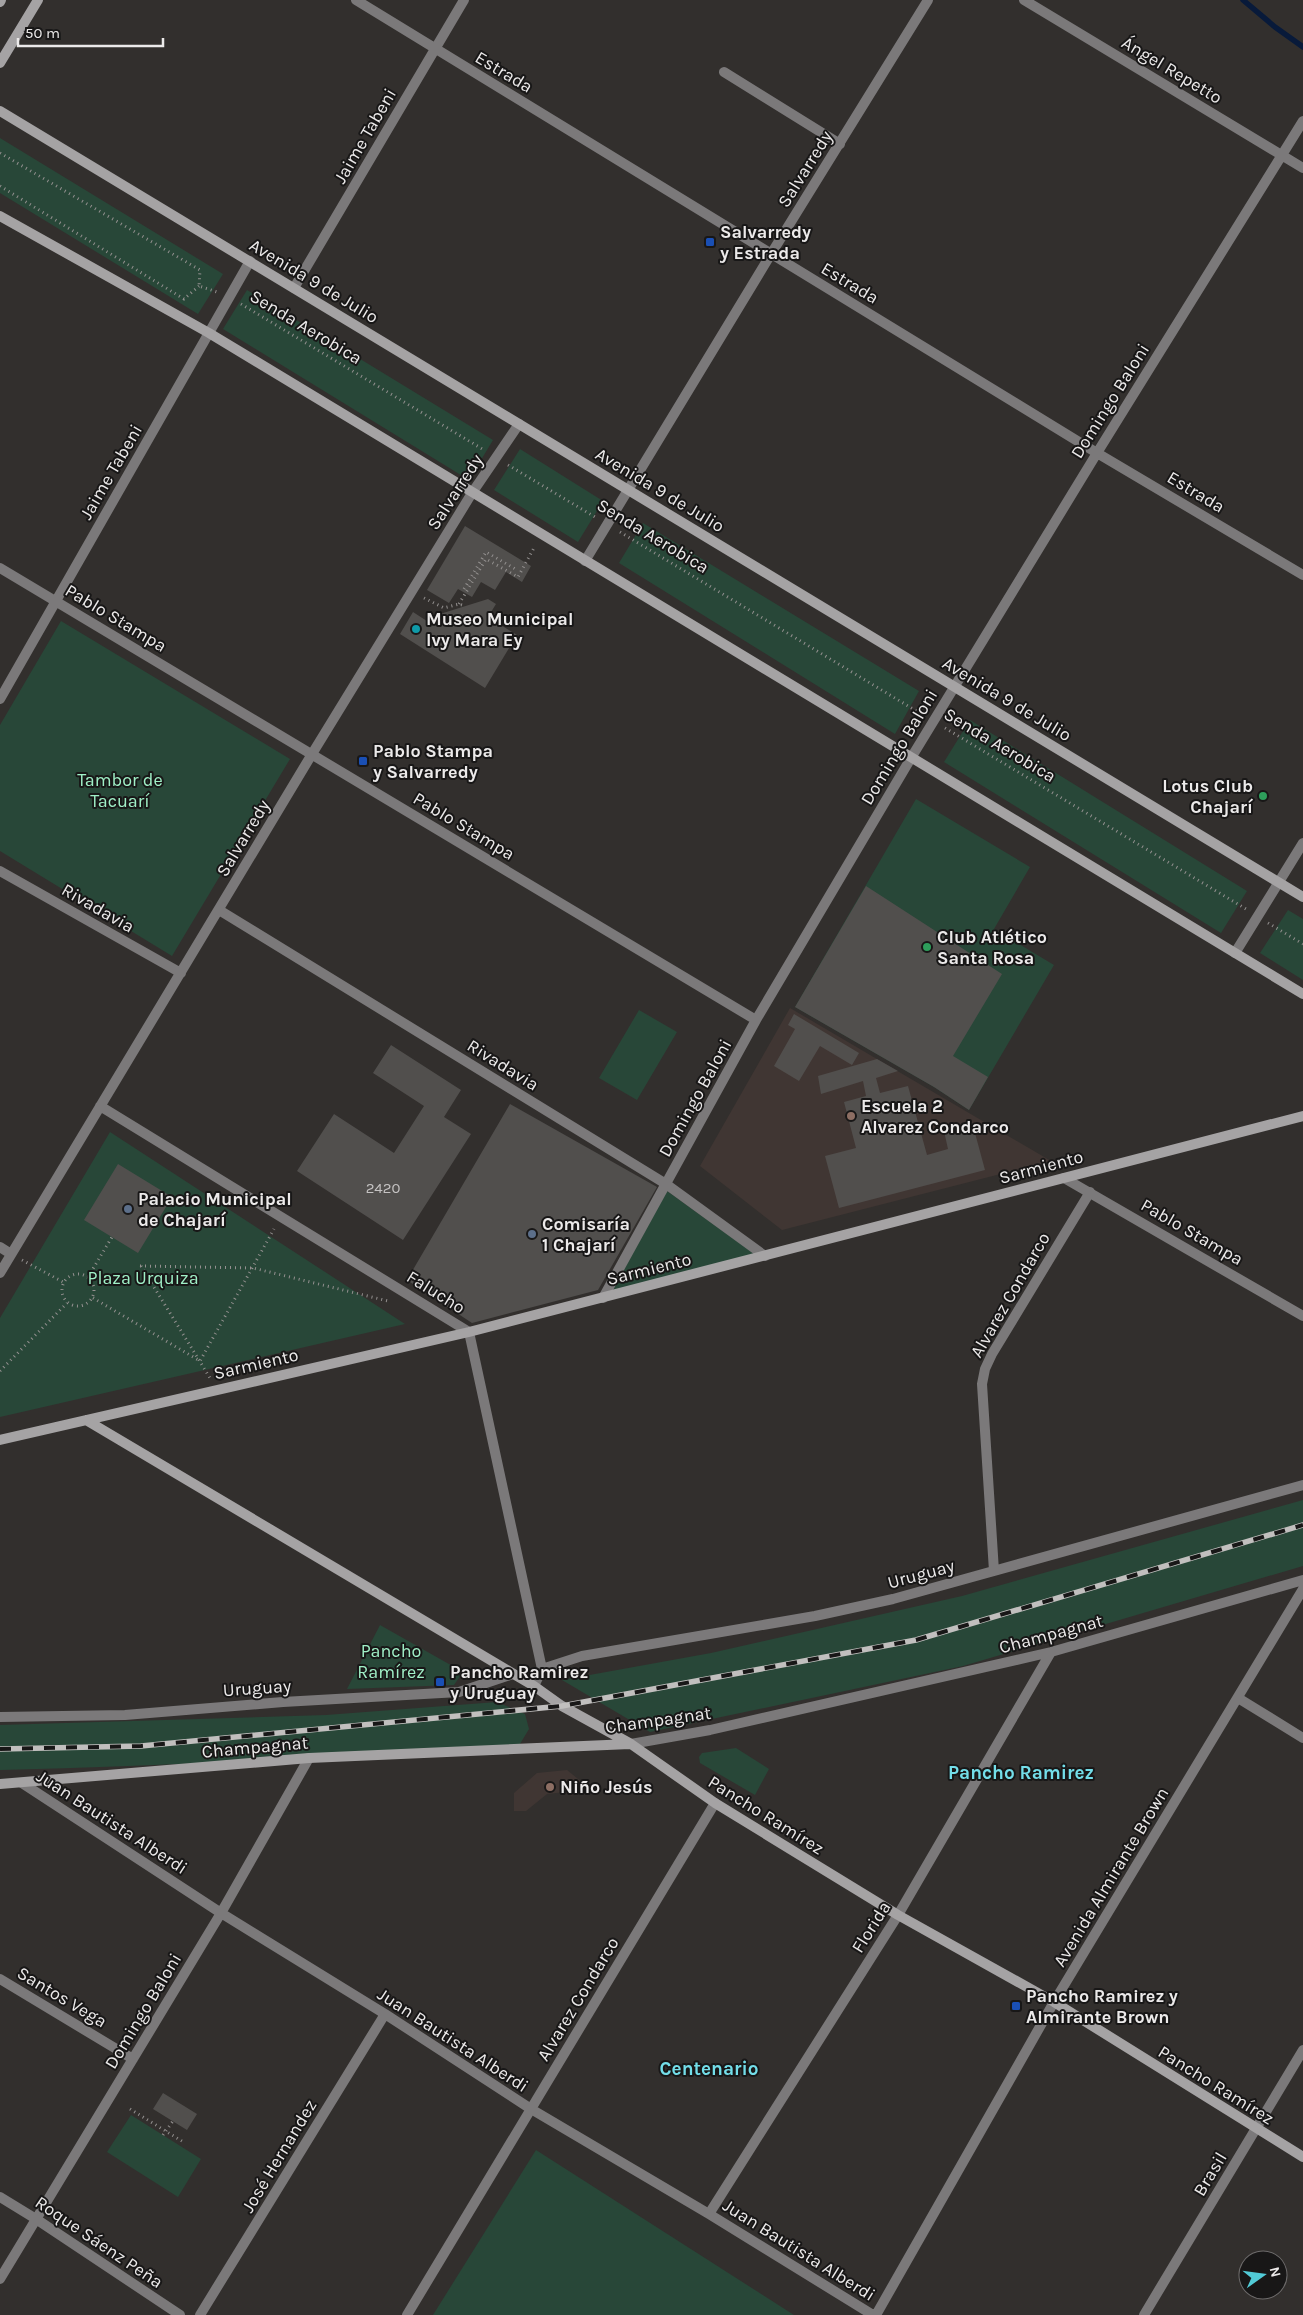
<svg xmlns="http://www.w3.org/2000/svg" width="1303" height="2315" viewBox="0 0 1303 2315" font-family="Karla,sans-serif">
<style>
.built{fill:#403633}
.green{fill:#284738}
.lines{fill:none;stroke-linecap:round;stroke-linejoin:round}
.stream{stroke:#081a3a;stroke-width:5.5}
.building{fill:#514f4d}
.path{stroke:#949190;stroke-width:3;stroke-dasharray:1 4;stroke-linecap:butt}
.lane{stroke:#7b797a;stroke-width:10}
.street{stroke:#7b797a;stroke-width:10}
.secondary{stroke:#a5a3a4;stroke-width:10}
.rail-casing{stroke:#c1bfbe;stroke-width:5.5}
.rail{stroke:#181717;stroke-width:4;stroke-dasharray:11;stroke-linecap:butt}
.transit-dot{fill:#1a4fb4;stroke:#181717;stroke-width:2}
.culture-dot{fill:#0f9aa8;stroke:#181717;stroke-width:2}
.leisure-dot{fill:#2e9e5b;stroke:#181717;stroke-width:2}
.education-dot{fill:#8d6e63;stroke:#181717;stroke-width:2}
.service-dot{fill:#5c6f8a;stroke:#181717;stroke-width:2}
.labels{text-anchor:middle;stroke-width:4;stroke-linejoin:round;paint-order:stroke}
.number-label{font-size:15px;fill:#c5c3c3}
.street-label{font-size:18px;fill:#eceaea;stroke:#181717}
.poi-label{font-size:18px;font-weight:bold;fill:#eceaea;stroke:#181717;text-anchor:start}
.park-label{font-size:18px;fill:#a0f0c7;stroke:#181717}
.neighbourhood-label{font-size:19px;font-weight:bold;fill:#73dee9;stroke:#181717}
</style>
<rect width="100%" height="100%" fill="#322f2d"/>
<path class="built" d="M790 1008 1051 1161 782 1230 700 1166Z
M567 1770 583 1783 572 1796 565 1792 547 1794 526 1811H514V1793L537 1773Z"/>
<path class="green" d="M0 138 223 274 198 314 0 193Z
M247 290 493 440 469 480 223 329Z
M520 449 603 501 578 542 494 490Z
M643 523 919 691 895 734 619 563Z
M61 621 290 759 172 956 0 851V725Z
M970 720 1247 891 1221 933 944 762Z
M916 799 1030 867 994 929 1054 965 969 1110 934 1087 795 1007Z
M1288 910 1303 919V980L1260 953Z
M639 1010 677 1032 637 1100 599 1078Z
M110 1132 405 1324 0 1417V1318Z
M667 1191 756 1255 611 1293Z
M1303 1500V1566L963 1666 650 1732 562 1680 711 1653 962 1596Z
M380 1625 463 1672 454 1685 347 1689Z
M497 1702 525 1714 529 1729 520 1744C346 1757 174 1766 0 1770V1725L326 1715Z
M736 1748 769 1769 755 1795 700 1763 699 1757 702 1753Z
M131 2115 201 2159 178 2197 107 2152Z
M536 2150 794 2315H433Z"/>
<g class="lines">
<path class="stream" d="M1243 0 1275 27 1303 47"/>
</g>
<path class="building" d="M465 526 531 566 522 582 506 572 495 590 481 582 472 597 458 589 449 603 427 590Z
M488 599 496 604 488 617 517 635 485 688 400 634 413 612 433 625 440 614Z
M866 886 1002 974 953 1056 988 1077 969 1110 934 1087 795 1007Z
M794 1014 859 1053 852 1065 820 1046 799 1081 774 1066 795 1029 788 1025Z
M391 1045 461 1090 444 1117 471 1134 403 1240 297 1171 334 1114 394 1153 424 1106 373 1073Z
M877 1059 898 1071 876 1078 880 1093 908 1086 927 1155 948 1149 944 1131 972 1122 985 1170 839 1208 825 1156 856 1148 844 1102 866 1096 863 1081 821 1094 818 1076Z
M510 1104 657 1187 598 1290 472 1323 407 1280Z
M118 1164 172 1197 138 1253 84 1220Z
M163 2093 197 2114 187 2130 153 2109Z"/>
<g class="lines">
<path class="path" d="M0 153 200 270 199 286 217 292
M0 186 184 299 199 286
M241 304 484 450
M508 465 595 517
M620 532 923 715
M464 589 486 552 517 570
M424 598 444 608 459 604 465 606
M459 604 486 559 518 577 535 546
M945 728 1246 909
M1268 923 1303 944
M22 1260 63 1282
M140 1266 253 1268 388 1301
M141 1266 210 1378
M62 1290a16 16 0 1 1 32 0a16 16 0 1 1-32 0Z
M88 1277 112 1237
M93 1298 200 1361 274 1229
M0 1371 67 1303
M130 2109 185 2143
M163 2135 173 2121"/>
<path class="lane" d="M724 72 840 144"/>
<path class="street" d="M356 0 1097 453 1303 575
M1024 0 1303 168
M294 288 464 0
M585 561 771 254 928 0
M0 568 756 1020
M0 699 250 261
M0 871 181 973
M219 910 666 1184 765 1256
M1235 953 1303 843
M100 1106 469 1332 542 1669 534 1686
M1064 1178 1303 1316
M0 1247 11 1254
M0 1273 312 754 472 493 519 424
M603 1298 756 1020 911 758 1097 453 1303 121
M994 1571 982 1384 985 1369 992 1354 1090 1192
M542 1669 582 1656 815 1616 893 1599 1303 1485
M1238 1698 1303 1738
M0 1717 125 1715 283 1702 459 1692 513 1674
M631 1744 710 1730 1051 1652 1303 1580
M22 1783 221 1913 385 2014 531 2109 709 2214 873 2315
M0 1979 133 2059
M0 2197 36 2219 180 2315
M709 2214 898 1915 1051 1652
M0 2279 221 1913 309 1758
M200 2315 385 2014
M407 2315 715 1803
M876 2315 1054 2002 1303 1589
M1144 2315 1303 2050"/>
<path class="secondary" d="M0 2 1 0
M0 63 38 0
M0 111 1303 897
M0 216 209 333 1303 994
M86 1420 534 1686 562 1706 631 1744 715 1803 898 1915 1054 2002 1303 2157
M0 1440 469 1332 1303 1116
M0 1784 309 1758 630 1744"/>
<defs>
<path id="rail" d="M0 1749 141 1746 562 1706 916 1640 1303 1525"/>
</defs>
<use href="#rail" class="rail-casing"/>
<use href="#rail" class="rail"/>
</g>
<g class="transit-dot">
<rect x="705" y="237" width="10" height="10" rx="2.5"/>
<rect x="358" y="756" width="10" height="10" rx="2.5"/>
<rect x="435" y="1677" width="10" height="10" rx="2.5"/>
<rect x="1011" y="2001" width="10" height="10" rx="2.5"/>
</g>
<circle class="culture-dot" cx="416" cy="629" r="5"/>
<g class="leisure-dot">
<circle cx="1263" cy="796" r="5"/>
<circle cx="927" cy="947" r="5"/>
</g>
<g class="education-dot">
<circle cx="851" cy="1116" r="5"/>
<circle cx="550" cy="1787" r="5"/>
</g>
<g class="service-dot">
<circle cx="128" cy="1209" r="5"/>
<circle cx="532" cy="1234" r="5"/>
</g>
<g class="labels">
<g class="number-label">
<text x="383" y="1193">2420</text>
</g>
<g class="street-label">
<text transform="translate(1172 70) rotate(31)" y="6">Ángel Repetto</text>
<text transform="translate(504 72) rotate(31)" y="6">Estrada</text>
<text transform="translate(365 136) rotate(-60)" y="6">Jaime Tabeni</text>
<text transform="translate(805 169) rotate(-58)" y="6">Salvarredy</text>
<text transform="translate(314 281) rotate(31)" y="6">Avenida 9 de Julio</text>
<text transform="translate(850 283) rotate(31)" y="6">Estrada</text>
<text transform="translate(306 327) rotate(31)" y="6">Senda Aerobica</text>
<text transform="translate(1110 401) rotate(-58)" y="6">Domingo Baloni</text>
<text transform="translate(111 472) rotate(-60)" y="6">Jaime Tabeni</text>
<text transform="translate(660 490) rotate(31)" y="6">Avenida 9 de Julio</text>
<text transform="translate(455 492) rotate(-57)" y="6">Salvarredy</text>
<text transform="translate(1196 492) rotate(31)" y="6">Estrada</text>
<text transform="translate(653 536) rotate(31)" y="6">Senda Aerobica</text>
<text transform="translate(116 618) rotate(31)" y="6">Pablo Stampa</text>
<text transform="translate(1007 699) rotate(31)" y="6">Avenida 9 de Julio</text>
<text transform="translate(1000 745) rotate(31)" y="6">Senda Aerobica</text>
<text transform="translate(899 747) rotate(-59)" y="6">Domingo Baloni</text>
<text transform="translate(464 826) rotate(31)" y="6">Pablo Stampa</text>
<text transform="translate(243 838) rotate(-59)" y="6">Salvarredy</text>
<text transform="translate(98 908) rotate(30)" y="6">Rivadavia</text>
<text transform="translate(503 1065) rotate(32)" y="6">Rivadavia</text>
<text transform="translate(695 1098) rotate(-61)" y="6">Domingo Baloni</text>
<text transform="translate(1041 1167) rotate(-15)" y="6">Sarmiento</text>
<text transform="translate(1192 1232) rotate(30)" y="6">Pablo Stampa</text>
<text transform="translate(649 1269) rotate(-14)" y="6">Sarmiento</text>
<text transform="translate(436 1292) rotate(32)" y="6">Falucho</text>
<text transform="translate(1010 1295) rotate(-60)" y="6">Alvarez Condarco</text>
<text transform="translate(256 1364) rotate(-13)" y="6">Sarmiento</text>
<text transform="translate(921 1574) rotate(-15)" y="6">Uruguay</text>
<text transform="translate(1051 1634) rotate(-15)" y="6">Champagnat</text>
<text transform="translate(257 1688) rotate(-4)" y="6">Uruguay</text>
<text transform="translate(658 1720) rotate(-8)" y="6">Champagnat</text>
<text transform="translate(255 1747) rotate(-5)" y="6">Champagnat</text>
<text transform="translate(766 1815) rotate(32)" y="6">Pancho Ramírez</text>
<text transform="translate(112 1822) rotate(33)" y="6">Juan Bautista Alberdi</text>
<text transform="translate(1111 1877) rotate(-59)" y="6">Avenida Almirante Brown</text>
<text transform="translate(871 1927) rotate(-58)" y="6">Florida</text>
<text transform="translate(62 1997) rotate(31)" y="6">Santos Vega</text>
<text transform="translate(578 1999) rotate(-59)" y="6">Alvarez Condarco</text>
<text transform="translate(143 2011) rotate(-59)" y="6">Domingo Baloni</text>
<text transform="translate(453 2040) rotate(33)" y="6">Juan Bautista Alberdi</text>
<text transform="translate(1216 2085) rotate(32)" y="6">Pancho Ramírez</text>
<text transform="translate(279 2156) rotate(-59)" y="6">José Hernandez</text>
<text transform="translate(1210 2174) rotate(-59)" y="6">Brasil</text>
<text transform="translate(99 2242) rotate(34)" y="6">Roque Sáenz Peña</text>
<text transform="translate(799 2250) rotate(32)" y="6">Juan Bautista Alberdi</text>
</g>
<g class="poi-label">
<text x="720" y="238">Salvarredy<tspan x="720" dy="21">y Estrada</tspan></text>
<text x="426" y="625">Museo Municipal<tspan x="426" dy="21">Ivy Mara Ey</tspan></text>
<text x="373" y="757">Pablo Stampa<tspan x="373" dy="21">y Salvarredy</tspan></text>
<text x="1253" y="792" text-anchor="end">Lotus Club<tspan x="1253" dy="21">Chajarí</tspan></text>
<text x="937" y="943">Club Atlético<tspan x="937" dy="21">Santa Rosa</tspan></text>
<text x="861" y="1112">Escuela 2<tspan x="861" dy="21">Alvarez Condarco</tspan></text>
<text x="138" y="1205">Palacio Municipal<tspan x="138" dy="21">de Chajarí</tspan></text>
<text x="542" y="1230">Comisaría<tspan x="542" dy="21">1 Chajarí</tspan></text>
<text x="450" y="1678">Pancho Ramirez<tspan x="450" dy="21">y Uruguay</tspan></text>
<text x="560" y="1793">Niño Jesús</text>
<text x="1026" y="2002">Pancho Ramirez y<tspan x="1026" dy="21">Almirante Brown</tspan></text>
</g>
<g class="park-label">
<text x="120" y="786">Tambor de<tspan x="120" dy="21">Tacuarí</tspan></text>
<text x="143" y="1284">Plaza Urquiza</text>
<text x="391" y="1657">Pancho<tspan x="391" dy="21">Ramírez</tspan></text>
</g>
<g class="neighbourhood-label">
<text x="1021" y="1779">Pancho Ramirez</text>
<text x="709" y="2075">Centenario</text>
</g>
</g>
<g transform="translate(1263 2275) rotate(76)"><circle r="24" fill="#181717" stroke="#6d6b6b"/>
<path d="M0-4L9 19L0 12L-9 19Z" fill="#52cbd7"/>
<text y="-8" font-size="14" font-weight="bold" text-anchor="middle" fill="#eceaea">N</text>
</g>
<path d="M18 38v8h145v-8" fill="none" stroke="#eceaea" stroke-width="2.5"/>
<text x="25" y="38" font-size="15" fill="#eceaea" stroke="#181717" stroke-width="4" paint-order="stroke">50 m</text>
</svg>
